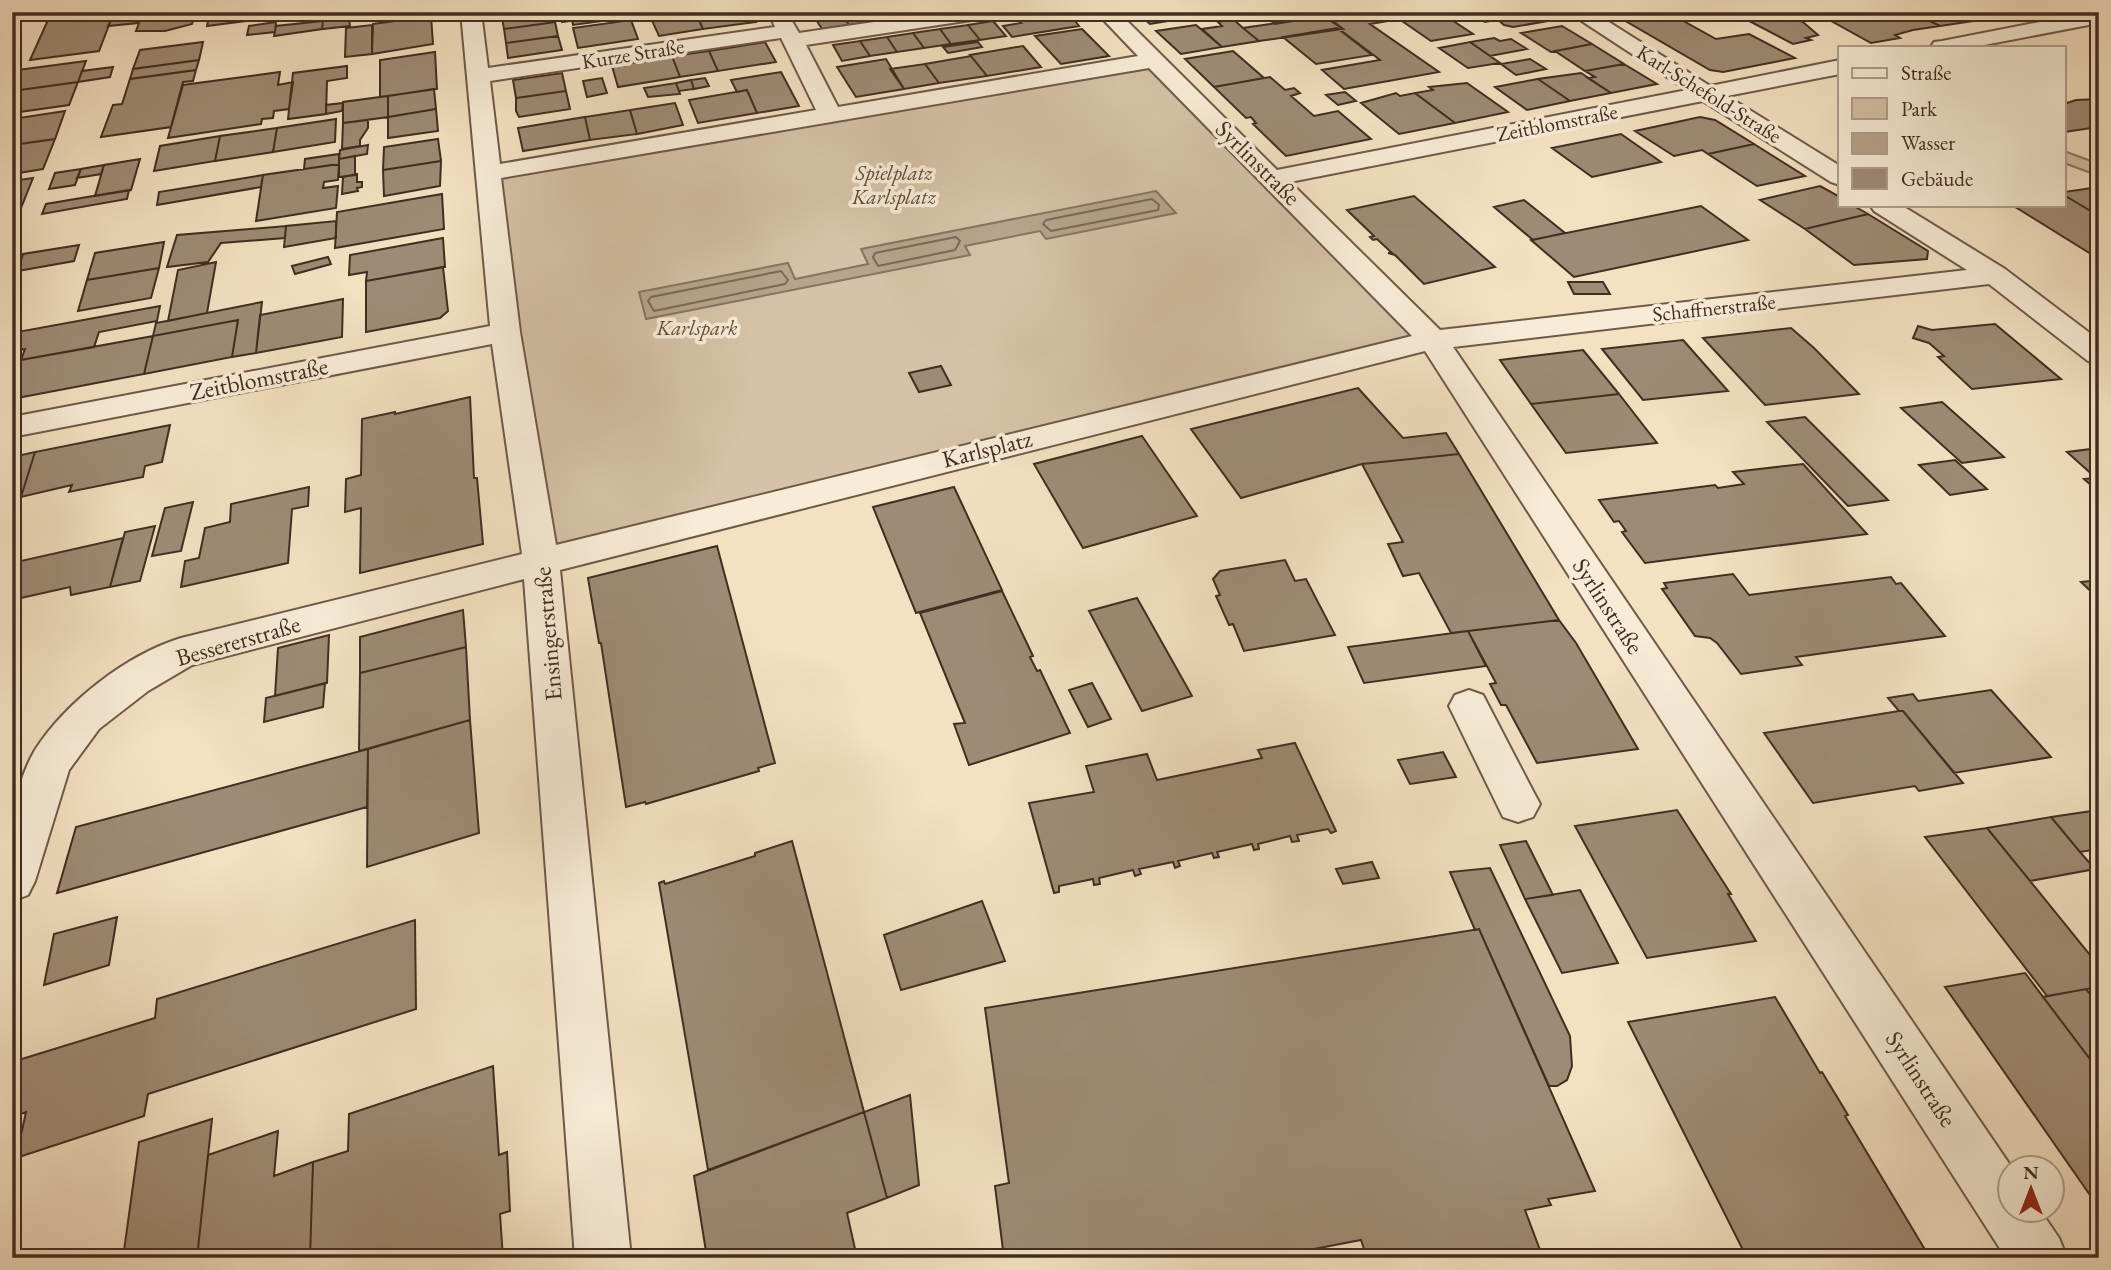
<svg xmlns="http://www.w3.org/2000/svg" width="2111" height="1270" viewBox="0 0 2111 1270" font-family="'EB Garamond',serif">
<style>
.green{fill:#d6c2a7;stroke:#8c7864;stroke-width:2}
.water{fill:#b7a48b;stroke:#887461;stroke-width:2}
.lines{fill:none;stroke-linecap:round;stroke-linejoin:round}
.shore{stroke:#7c6856;stroke-width:2}
.building{fill:#9f8b75;stroke:#422d21;stroke-width:2}
.minor-casing{stroke:#6e5a49;stroke-width:4}
.minor{fill:#f8ecd7;fill-rule:evenodd}
.labels{text-anchor:middle;stroke-width:7;stroke-linejoin:round;paint-order:stroke}
.far-street-label{font-size:21px;fill:#422d21;stroke:#f8ecd7}
.far-park-label{font-size:21px;font-style:italic;fill:#604b3c;stroke:#f8ecd7}
.street-label{font-size:24px;fill:#422d21;stroke:#f8ecd7}
</style>
<rect width="100%" height="100%" fill="#f4e1c2"/>
<filter id="stains"><feTurbulence type="fractalNoise" baseFrequency=".00286" numOctaves="4"/><feColorMatrix values="0 0 0 0 .2 0 0 0 0 .09 0 0 0 0 .02 0 0 0 .5 -.17"/></filter>
<radialGradient id="worn" r=".72"><stop offset=".6" stop-color="#630" stop-opacity="0"/><stop offset="1" stop-color="#630" stop-opacity=".3"/></radialGradient>
<path class="green" d="M1155 60 1433 340 541 561 489 173Z
M2064 151 2099 164V176L2064 163Z"/>
<path class="water" d="M1156 191 1176 213 1046 239 1040 231 965 246 970 255 646 319 639 292 788 263 795 279 868 264 861 249Z"/>
<g class="lines">
<path class="shore" d="M1152 199 1159 205 1158 210 1051 231 1043 224 1046 220Z
M956 237 960 241 955 250 878 266 873 257 875 253Z
M781 271 788 280 785 284 654 311 648 301 651 297Z"/>
</g>
<path class="building" d="M114 12 99 51 30 60 48 20Z
M196 12 192 24 165 31H136L139 23 108 26 114 13Z
M210 12H271L270 18 207 26Z
M380 12H421L380 18Z
M501 12H547L549 23 504 29Z
M560 12H630L562 22Z
M686 12 690 21 699 20 703 29 659 36 649 14Z
M695 12H750L756 22 703 29Z
M840 12 849 25 822 29 813 15Z
M840 12H869L875 21 849 25Z
M869 12H898L902 17 875 21Z
M1068 12 1079 26 1012 37 1003 26 1021 23 1017 20 1023 19 1017 13Z
M1136 12H1215L1216 13 1150 24Z
M1261 12H1312L1318 17 1275 24Z
M1377 12 1389 21 1370 24 1439 72 1344 89 1322 70 1380 60 1339 29H1343L1327 16Z
M1389 12H1419L1415 13 1424 18 1444 15 1473 34 1431 41Z
M1489 12H1541L1554 20 1513 27 1504 25Z
M1489 12 1501 19 1485 22 1471 13Z
M1610 12H1684L1671 14 1716 39 1749 34 1795 58 1723 72 1710 70Z
M1732 12H1790L1785 14 1803 22 1818 35 1806 38 1811 40 1793 44Z
M1815 12H1911L1940 26 1913 30 1895 35 1900 38 1871 43Z
M1911 12H2016L2021 14 1940 26Z
M609 15 610 20 573 25 572 20Z
M431 16 433 44 372 54 373 24Z
M1323 16 1343 29 1259 41 1243 28Z
M349 17 350 26 322 29 323 21Z
M1233 19 1243 28 1259 41 1222 47 1202 29 1222 26 1218 22Z
M631 20 638 39 578 48 573 28Z
M323 21 322 29 274 36 276 26Z
M993 21 1006 36 980 40 968 25Z
M276 22 275 32 247 35 249 26Z
M555 22 558 36 506 43 504 29Z
M372 25V54L345 57 346 28Z
M968 25 980 40 951 44 940 29Z
M1196 25 1222 47 1181 54 1156 31Z
M1562 26 1592 44 1551 52 1521 33Z
M1337 28 1372 55 1316 64 1283 37Z
M940 29 951 44 924 48 913 33Z
M1082 29 1109 56 1061 64 1035 36Z
M913 33 924 48 897 52 887 37Z
M558 36 562 50 508 58 506 43Z
M887 37 897 52 870 56 860 41Z
M1494 38 1500 41 1511 39 1527 49 1490 56 1470 42Z
M860 41 870 56 842 61 833 45Z
M203 42 199 60 133 69 140 50Z
M765 42 776 62 718 71 709 51Z
M978 42 982 47 948 53 943 47Z
M1470 42 1500 63 1468 68 1439 48Z
M1592 44 1624 64 1585 71 1555 51Z
M1023 46 1041 67 987 76 970 55Z
M709 51 718 71 680 77 672 56Z
M1233 51 1264 78 1214 87 1185 59Z
M435 52 437 89 380 97V60Z
M672 56 680 77 618 87 612 66Z
M971 56 987 76 939 83 925 64Z
M886 59 904 89 856 97 837 67Z
M1530 59 1546 69 1516 75 1501 64Z
M199 60 196 70 130 79 133 69Z
M86 61 78 82 12 91V83L18 70Z
M925 64 939 83 904 89 890 69Z
M1624 64 1657 84 1611 93 1588 78 1595 77 1585 71Z
M347 66V78L327 81 326 114 288 119 293 73Z
M113 67 110 77 78 82 82 71Z
M196 70 193 81 183 82 171 127 101 137 113 105 122 104 130 79Z
M280 72 278 85 293 82 289 109 274 111 273 118 262 119 261 124 168 138 183 85Z
M781 72 799 106 757 113 747 90 737 92 731 80Z
M562 73 566 91 516 98 513 80Z
M1581 73 1611 93 1570 101 1538 79Z
M1270 77 1285 90 1294 88 1300 93 1291 96 1314 116 1338 111 1371 139 1286 156 1253 124 1256 123 1251 117 1246 118 1214 87Z
M602 78 607 93 587 97 583 81Z
M705 78 709 86 694 89 691 80Z
M1538 79 1570 101 1527 110 1495 87Z
M691 80 694 89 679 91 676 83Z
M78 82 69 105 12 113V91Z
M676 83 680 94 648 97 644 88Z
M1467 83 1508 112 1455 123 1415 93 1433 90 1429 87Z
M434 89 436 109 388 117V96Z
M747 90 757 113 698 123 689 100Z
M566 91 570 109 519 117 516 111V98Z
M1345 92 1356 101 1338 105 1326 95Z
M1396 93 1400 96 1415 93 1455 123 1399 134 1361 103Z
M388 96V117L343 123V102Z
M2099 99V127L2064 132V104L2076 100Z
M343 103 342 111 326 114V105Z
M675 103 683 125 637 134 630 110Z
M436 109 438 131 388 138V117Z
M630 110 637 134 590 140 585 117Z
M65 111 55 139 12 145V119Z
M585 117 590 140 523 151 518 128Z
M1700 117 1715 120 1754 144 1708 154 1702 150 1674 156 1635 131Z
M336 119 335 142 273 152 277 128Z
M368 120V128L360 140V146L342 149 343 123Z
M277 128 273 152 215 161 220 136Z
M1621 134 1661 162 1592 177 1552 148Z
M220 136 215 161 154 171 160 146Z
M55 139 43 169 12 174V145Z
M438 139 441 161 383 170 384 147Z
M1754 144 1805 176 1757 186 1708 154Z
M368 145 367 154 339 159 340 150Z
M339 154V164L304 169 305 159Z
M355 156V175L339 177V159Z
M140 159 131 190 95 196 104 165Z
M441 161 440 186 384 196 383 170Z
M339 164 338 180 324 182 323 188 338 186 336 208 256 221 263 175Z
M104 165 101 174 77 178 81 169Z
M81 169 75 185 49 189 55 173Z
M357 174V182H362V187L357 188 358 191 342 194 343 177Z
M263 175 261 187 157 205 159 192Z
M33 178 21 208 12 209V181Z
M1820 186 1840 197V205H1852L1868 214 1805 229 1760 200Z
M2099 187V216L2064 195V192Z
M129 190 127 199 42 214 46 204Z
M442 194 444 229 335 248 337 212Z
M2064 195 2099 216V259L2012 205H2064Z
M1414 196 1495 267 1424 284 1395 255 1388 253H1392L1377 239 1373 240 1370 237 1374 236 1347 210Z
M1524 200 1565 233 1533 240 1494 207Z
M1701 206 1748 240 1574 277 1531 240Z
M1868 214 1928 251 1927 259 1854 265 1805 229Z
M336 221V238L284 247 286 226Z
M286 226 285 238 221 243 208 262 167 267 177 235Z
M443 238 445 267 366 281 367 272 349 275 350 255Z
M164 242 159 268 87 280 95 253Z
M79 245 74 261 18 271 23 254Z
M328 257 331 264 295 274 292 266Z
M216 262 207 313 168 321 178 270Z
M443 267 448 311 440 318 366 332V281Z
M159 268 151 298 78 311 87 280Z
M1568 282H1603L1610 294H1574Z
M343 299 342 337 256 353 260 315Z
M262 302 256 353 232 357 238 320 153 336 156 323Z
M160 306 157 321 99 332 94 347 21 360 25 349 12 351V333Z
M238 320 232 357 144 374 153 336Z
M1995 324 2061 379 1972 389 1938 357 1944 356 1929 343 1913 338 1918 326 1932 330Z
M1791 328 1814 348 1859 394 1765 405 1703 338Z
M153 336 144 374 12 399V384L21 360Z
M1683 340 1728 391 1643 400 1602 349Z
M1583 350 1619 394 1531 404 1500 360Z
M941 366 951 385 919 392 909 373Z
M1358 388 1403 438 1446 433 1459 454 1362 464 1241 498 1191 429Z
M1619 394 1657 443 1566 453 1531 404Z
M470 397 474 478H477L483 544 360 573 361 508 345 512 346 479 361 475 362 419 395 412V414Z
M1942 402 2004 457 1962 463 1901 408Z
M1805 417 1888 500 1848 506 1767 422Z
M170 425 162 462 145 466 143 477 69 492 72 485 21 497 35 452Z
M1142 436 1197 516 1083 548 1034 464Z
M2099 448V492L2084 479 2096 478 2067 452Z
M35 452 21 497 12 499V457Z
M1459 454 1559 620 1451 633 1419 573 1403 576 1388 544 1403 542 1362 464Z
M1955 460 1987 489 1950 495 1919 465Z
M1803 464 1867 534 1645 563 1622 532 1626 531 1619 521 1614 522 1599 500 1715 485 1718 488 1744 484 1733 472Z
M309 487 308 506 292 509 288 563 181 587 185 561 199 558 205 528 230 522 231 504Z
M954 487 1002 590 916 613 873 507Z
M193 502 181 551 152 556 165 508Z
M155 526 140 581 110 587 125 532Z
M123 538 110 587 71 595 70 587 12 600V563Z
M717 546 775 763 758 768 759 771 646 804 645 802 626 807 601 643H599L588 578Z
M1285 560 1295 581 1306 579 1335 635 1244 651 1233 624 1229 625 1216 596 1220 595 1213 579 1220 571Z
M1733 574 1749 595 1891 577 1896 584 1901 583 1945 636 1796 657 1802 665 1741 674 1717 643 1710 638 1695 636 1662 589 1667 588 1664 583Z
M2099 580V599L2081 582Z
M1002 591 1033 656 1030 657 1037 671 1040 670 1070 733 969 765 954 724 965 723 920 613Z
M1137 598 1192 696 1142 711 1089 611Z
M463 610 466 647 360 673V637Z
M1559 620 1576 643 1638 749 1537 763 1506 705H1501L1490 684 1496 683 1468 631Z
M1468 631 1486 666 1364 683 1348 647Z
M329 635 327 683 275 696 278 648Z
M466 647 470 720 359 751 360 673Z
M325 683 323 707 264 722 266 698Z
M1092 683 1111 719 1088 727 1069 690Z
M1991 690 2051 757 1954 773 1903 711H1899L1888 698 1913 694 1918 701Z
M1899 711H1903L1963 783 1919 791 1915 786 1813 803 1764 733Z
M470 720 479 833 367 867 368 749Z
M1295 743 1336 831 1331 833 1328 829 1297 835 1299 841 1292 842 1290 836 1258 844 1259 849 1254 850 1252 844 1217 852 1219 857 1214 858 1212 853 1178 861 1180 866 1175 868 1173 862 1139 869 1141 874 1135 876 1133 870 1099 878 1100 884 1094 885 1093 879 1059 886V892L1054 893 1029 803 1094 792 1086 766 1147 754 1157 780 1262 758 1258 750Z
M368 749 367 807 57 893 76 827Z
M1443 752 1456 777 1410 784 1398 760Z
M1677 810 1731 894H1728L1756 941 1647 958 1575 826Z
M2099 810V849L2080 852 2051 817Z
M2051 817 2080 852 2095 869 2030 881 1987 828Z
M1987 828 2099 966V987L2047 996 1925 837Z
M792 841 864 1112 708 1170 659 883 664 881 665 884 755 856V853Z
M1526 841 1553 895 1525 899 1500 845Z
M1372 862 1379 878 1343 884 1336 869Z
M1490 868 1570 1036 1572 1066 1567 1080 1557 1086H1549L1479 929 1475 930 1450 872Z
M1580 890 1618 963 1562 973 1525 899Z
M982 901 1005 961 901 990 884 935Z
M117 917 109 965 44 985 54 934Z
M415 920 416 1009 148 1094 144 1116 16 1158 26 1112 12 1117V1062L155 1018 157 999Z
M1479 929 1595 1191 1548 1199 1551 1205 1525 1210 1543 1258H1367L1361 1240 1267 1258H1004L995 1186 1009 1183 985 1008Z
M2025 973 2099 1071V1208L1945 987Z
M2086 989 2099 1005V1071L2043 997Z
M1775 997 1820 1073 1822 1072 1848 1115 1845 1116 1930 1258H1747L1628 1022Z
M493 1066 499 1155 507 1152 510 1211 500 1214 503 1258H310L313 1162 348 1151 349 1114Z
M910 1095 919 1185 887 1198 864 1112Z
M864 1112 887 1198 847 1213 857 1258H707L694 1176Z
M212 1119 197 1258H123L139 1142Z
M278 1131 274 1176 313 1162 310 1258H197L208 1155Z"/>
<g class="lines">
<defs>
<path id="minor" d="M461 12H481L488 68 775 27 772 20 775 16H789L799 33 942 12H995L992 16 985 18 806 45 838 107 1138 56 1096 12H1118L1277 170 1687 90 1568 12H1593L1710 86 1840 60V74L1727 96 1840 166V185L1831 182 1703 101 1290 182 1440 330 1967 270 1874 211 1870 205H1901L2005 269 2099 340V364L2088 361 1989 284 1453 347 2012 1168H2010V1210H2040L2059 1238 2067 1258H2006L1425 351 560 570 631 1258H575L524 579 192 665 148 691 99 729 69 770 35 881 28 895 12 901C12 876 8 834 13 810 17 792 25 767 35 750 66 702 126 655 181 638L522 554 492 344 12 437V417L490 326ZM781 38 816 110 500 164 490 81ZM1149 68 1412 336 556 545 520 332 501 178Z
M2091 12H2099V23L1974 47H1931L1934 42 1942 41Z
M1469 690 1483 695 1533 791 1540 804 1533 817 1518 822 1503 817 1449 706 1455 695Z"/>
</defs>
<use href="#minor" class="minor-casing"/>
<use href="#minor" class="minor"/>
</g>
<g class="labels">
<g class="far-street-label">
<text transform="translate(633 54) rotate(-9)" y="7">Kurze Straße</text>
<text transform="translate(1709 94) rotate(32)" y="7">Karl-Schefold-Straße</text>
<text transform="translate(1557 123) rotate(-11)" y="7">Zeitblomstraße</text>
<text transform="translate(1714 308) rotate(-6)" y="7">Schaffnerstraße</text>
</g>
<g class="far-park-label">
<text x="894" y="180">Spielplatz<tspan x="894" dy="24">Karlsplatz</tspan></text>
<text x="697" y="335">Karlspark</text>
</g>
<g class="street-label">
<text transform="translate(1258 163) rotate(45)" y="8">Syrlinstraße</text>
<text transform="translate(259 379) rotate(-11)" y="8">Zeitblomstraße</text>
<text transform="translate(987 449) rotate(-14)" y="8">Karlsplatz</text>
<text transform="translate(1608 606) rotate(57)" y="8">Syrlinstraße</text>
<text transform="translate(548 634) rotate(-95)" y="8">Ensingerstraße</text>
<text transform="translate(238 641) rotate(-16)" y="8">Bessererstraße</text>
<text transform="translate(1921 1079) rotate(57)" y="8">Syrlinstraße</text>
</g>
</g>
<rect width="2111" height="1270" fill="none" stroke="#f4e1c2" stroke-width="42"/>
<rect x="14" y="14" width="2083" height="1242" fill="none" stroke="#422d21" stroke-width="3.5"/>
<rect x="21" y="21" width="2069" height="1228" fill="none" stroke="#422d21" stroke-width="2"/>
<rect x="1838" y="46" width="228" height="161" fill="#f8ecd7" stroke="#afa08e" stroke-width="2"/>
<rect x="1852" y="68" width="35" height="10" fill="#f8ecd7" stroke="#afa08e" stroke-width="2"/>
<text x="1901" y="80" font-size="21" fill="#422d21">Straße</text>
<rect x="1852" y="98" width="35" height="21" fill="#d6c2a7" stroke="#afa08e" stroke-width="2"/>
<text x="1901" y="116" font-size="21" fill="#422d21">Park</text>
<rect x="1852" y="133" width="35" height="21" fill="#b7a48b" stroke="#afa08e" stroke-width="2"/>
<text x="1901" y="150" font-size="21" fill="#422d21">Wasser</text>
<rect x="1852" y="168" width="35" height="21" fill="#9f8b75" stroke="#afa08e" stroke-width="2"/>
<text x="1901" y="186" font-size="21" fill="#422d21">Gebäude</text>
<g transform="translate(2031 1189)"><circle r="33" fill="#f8ecd7" stroke="#afa08e" stroke-width="2"/>
<path d="M0-5L12 26L0 18L-12 26Z" fill="#8f2418"/>
<text y="-10" font-size="19" font-weight="bold" text-anchor="middle" fill="#422d21">N</text>
</g>
<rect width="100%" height="100%" filter="url(#stains)"/>
<rect width="100%" height="100%" fill="url(#worn)"/>
</svg>
